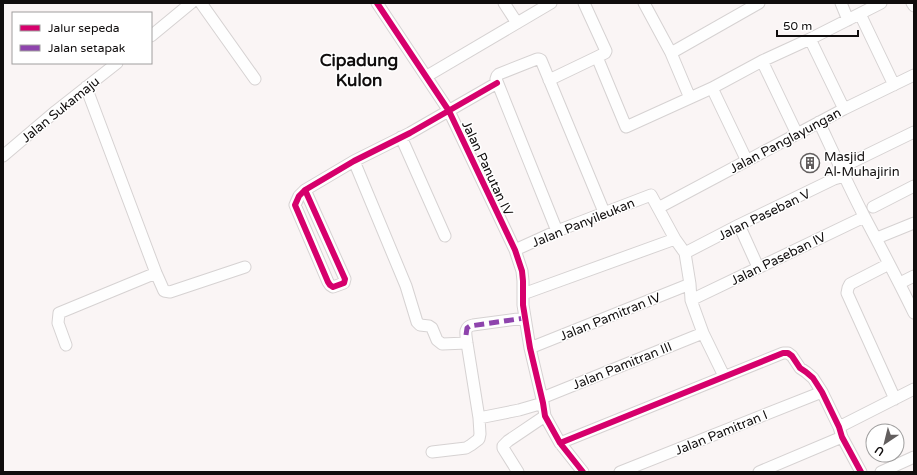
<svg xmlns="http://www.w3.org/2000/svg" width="917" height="475" viewBox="0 0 917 475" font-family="'Varela Round',sans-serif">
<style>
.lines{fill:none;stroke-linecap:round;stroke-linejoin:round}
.minor-casing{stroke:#d6d2d2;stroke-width:13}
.minor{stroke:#fefefe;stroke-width:11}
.quiet{stroke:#8e44ad;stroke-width:5;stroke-dasharray:10 5;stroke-linecap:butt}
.cycleway-casing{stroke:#fff;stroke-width:8}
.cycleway{stroke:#d6006c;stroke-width:6}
.labels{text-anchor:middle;stroke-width:3;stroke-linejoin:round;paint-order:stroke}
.street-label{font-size:13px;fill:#100d0d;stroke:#fff}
.poi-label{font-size:13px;fill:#100d0d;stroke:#fff;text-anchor:start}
.district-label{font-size:17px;font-weight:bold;fill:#100d0d;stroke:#fff}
</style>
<rect width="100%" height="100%" fill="#faf5f5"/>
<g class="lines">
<defs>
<path id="minor" d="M201 3 255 79
M377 3 449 111 515 250 522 271 523 281V305L530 348 543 403 545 416 560 443 583 472
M504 3 517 23
M644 3 671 53 690 98
M841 3 848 20
M912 3 914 6
M860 14 894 85
M151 36 191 3
M810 39 844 109
M671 53 759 3
M597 57 626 127 712 88 762 61 810 39 881 3
M762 61 797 134
M427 76 551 3
M549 80 597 57 605 53 606 51 584 3
M86 87 156 273 164 291 170 292 245 267
M712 88 747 161
M819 122C834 154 848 185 864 216 881 248 898 280 914 313
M401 137 445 236
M3 156 56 111 117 63
M354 161 406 286 417 322 420 325 429 326 432 328 437 340 442 344 467 343
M840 168 914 132
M305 190 345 279 344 283 333 287 330 285 328 282 295 205 299 196 305 190 354 161 410 133 497 83
M873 207 914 186
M658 208 844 109 914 75
M739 225 758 267
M557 231 496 79 497 76 499 74 537 59H539L541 60 604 212
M877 238 914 223
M515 250 557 231 651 195 675 239 685 253 690 284 691 300 703 333 724 376
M685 253 739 225 834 179 844 176
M889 264 850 284 848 288 847 293 895 399
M900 283 914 276
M523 294 675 239
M691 300 864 217
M66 345 58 323 59 313 156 273
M530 348 690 284
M542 398 703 333
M479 418 519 410 543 403
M839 427 914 389
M560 443 783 353H788L792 356 800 368 806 372 813 378 822 392 839 427 842 437 861 472
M432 452 466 448 471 445 479 439 480 434 479 418 467 343C466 335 463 327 473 325L525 318
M518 472 503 448V446L508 441 545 416
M620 472 822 392
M759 472 842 437
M881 472 914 457"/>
</defs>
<use href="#minor" class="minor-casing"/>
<use href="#minor" class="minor"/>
<path class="quiet" d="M466 335 467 328 470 326 525 318"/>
<defs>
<path id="cycleway" d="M377 3 449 111 515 250 522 271 523 281V305L530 348 543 403 545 416 560 443 583 472
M305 190 345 279 344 283 333 287 330 285 328 282 295 205 299 196 305 190 354 161 410 133 497 83
M560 443 783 353H788L792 356 800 368 806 372 813 378 822 392 839 427 842 437 861 472"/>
</defs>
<use href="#cycleway" class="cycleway-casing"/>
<use href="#cycleway" class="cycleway"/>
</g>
<defs>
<symbol id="building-ring" viewBox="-11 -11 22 22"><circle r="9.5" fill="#fff" stroke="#625e5e" stroke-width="1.5"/><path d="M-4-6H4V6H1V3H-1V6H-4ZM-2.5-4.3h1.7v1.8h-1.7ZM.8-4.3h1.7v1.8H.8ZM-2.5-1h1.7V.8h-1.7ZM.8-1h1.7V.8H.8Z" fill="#625e5e"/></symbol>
</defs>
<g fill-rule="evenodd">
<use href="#building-ring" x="799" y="152" width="22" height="22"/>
</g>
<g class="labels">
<g class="street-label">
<text transform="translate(60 109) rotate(-39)" y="5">Jalan Sukamaju</text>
<text transform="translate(785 140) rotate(-28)" y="5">Jalan Panglayungan</text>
<text transform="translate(488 168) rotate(65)" y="5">Jalan Panutan IV</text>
<text transform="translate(764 214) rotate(-26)" y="5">Jalan Paseban V</text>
<text transform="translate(583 222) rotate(-22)" y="5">Jalan Panyileukan</text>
<text transform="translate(778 258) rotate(-26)" y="5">Jalan Paseban IV</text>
<text transform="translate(610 316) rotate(-22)" y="5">Jalan Pamitran IV</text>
<text transform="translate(622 365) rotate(-22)" y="5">Jalan Pamitran III</text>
<text transform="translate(721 432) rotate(-22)" y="5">Jalan Pamitran I</text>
</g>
<g class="poi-label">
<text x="824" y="161">Masjid<tspan x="824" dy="15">Al-Muhajirin</tspan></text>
</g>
<g class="district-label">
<text x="359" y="66">Cipadung<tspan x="359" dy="20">Kulon</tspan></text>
</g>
</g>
<rect width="917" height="475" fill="none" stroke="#100d0d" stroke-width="8"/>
<rect x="12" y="12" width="140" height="52" fill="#ffffff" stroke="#9f9e9e"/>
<rect x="20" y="25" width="20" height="6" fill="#d6006c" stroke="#9f9e9e"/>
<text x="48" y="32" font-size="12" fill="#100d0d">Jalur sepeda</text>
<rect x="20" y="45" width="20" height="6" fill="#8e44ad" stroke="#9f9e9e"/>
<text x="48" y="52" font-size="12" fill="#100d0d">Jalan setapak</text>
<g transform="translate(885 443) rotate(215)"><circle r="19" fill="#ffffff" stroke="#9f9e9e"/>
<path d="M0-3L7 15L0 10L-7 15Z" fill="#625e5e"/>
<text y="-6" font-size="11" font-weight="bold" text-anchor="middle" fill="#100d0d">U</text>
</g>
<path d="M777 30v6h81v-6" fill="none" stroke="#100d0d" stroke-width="2"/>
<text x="783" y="30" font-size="12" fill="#100d0d" stroke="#ffffff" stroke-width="3" paint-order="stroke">50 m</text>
</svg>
